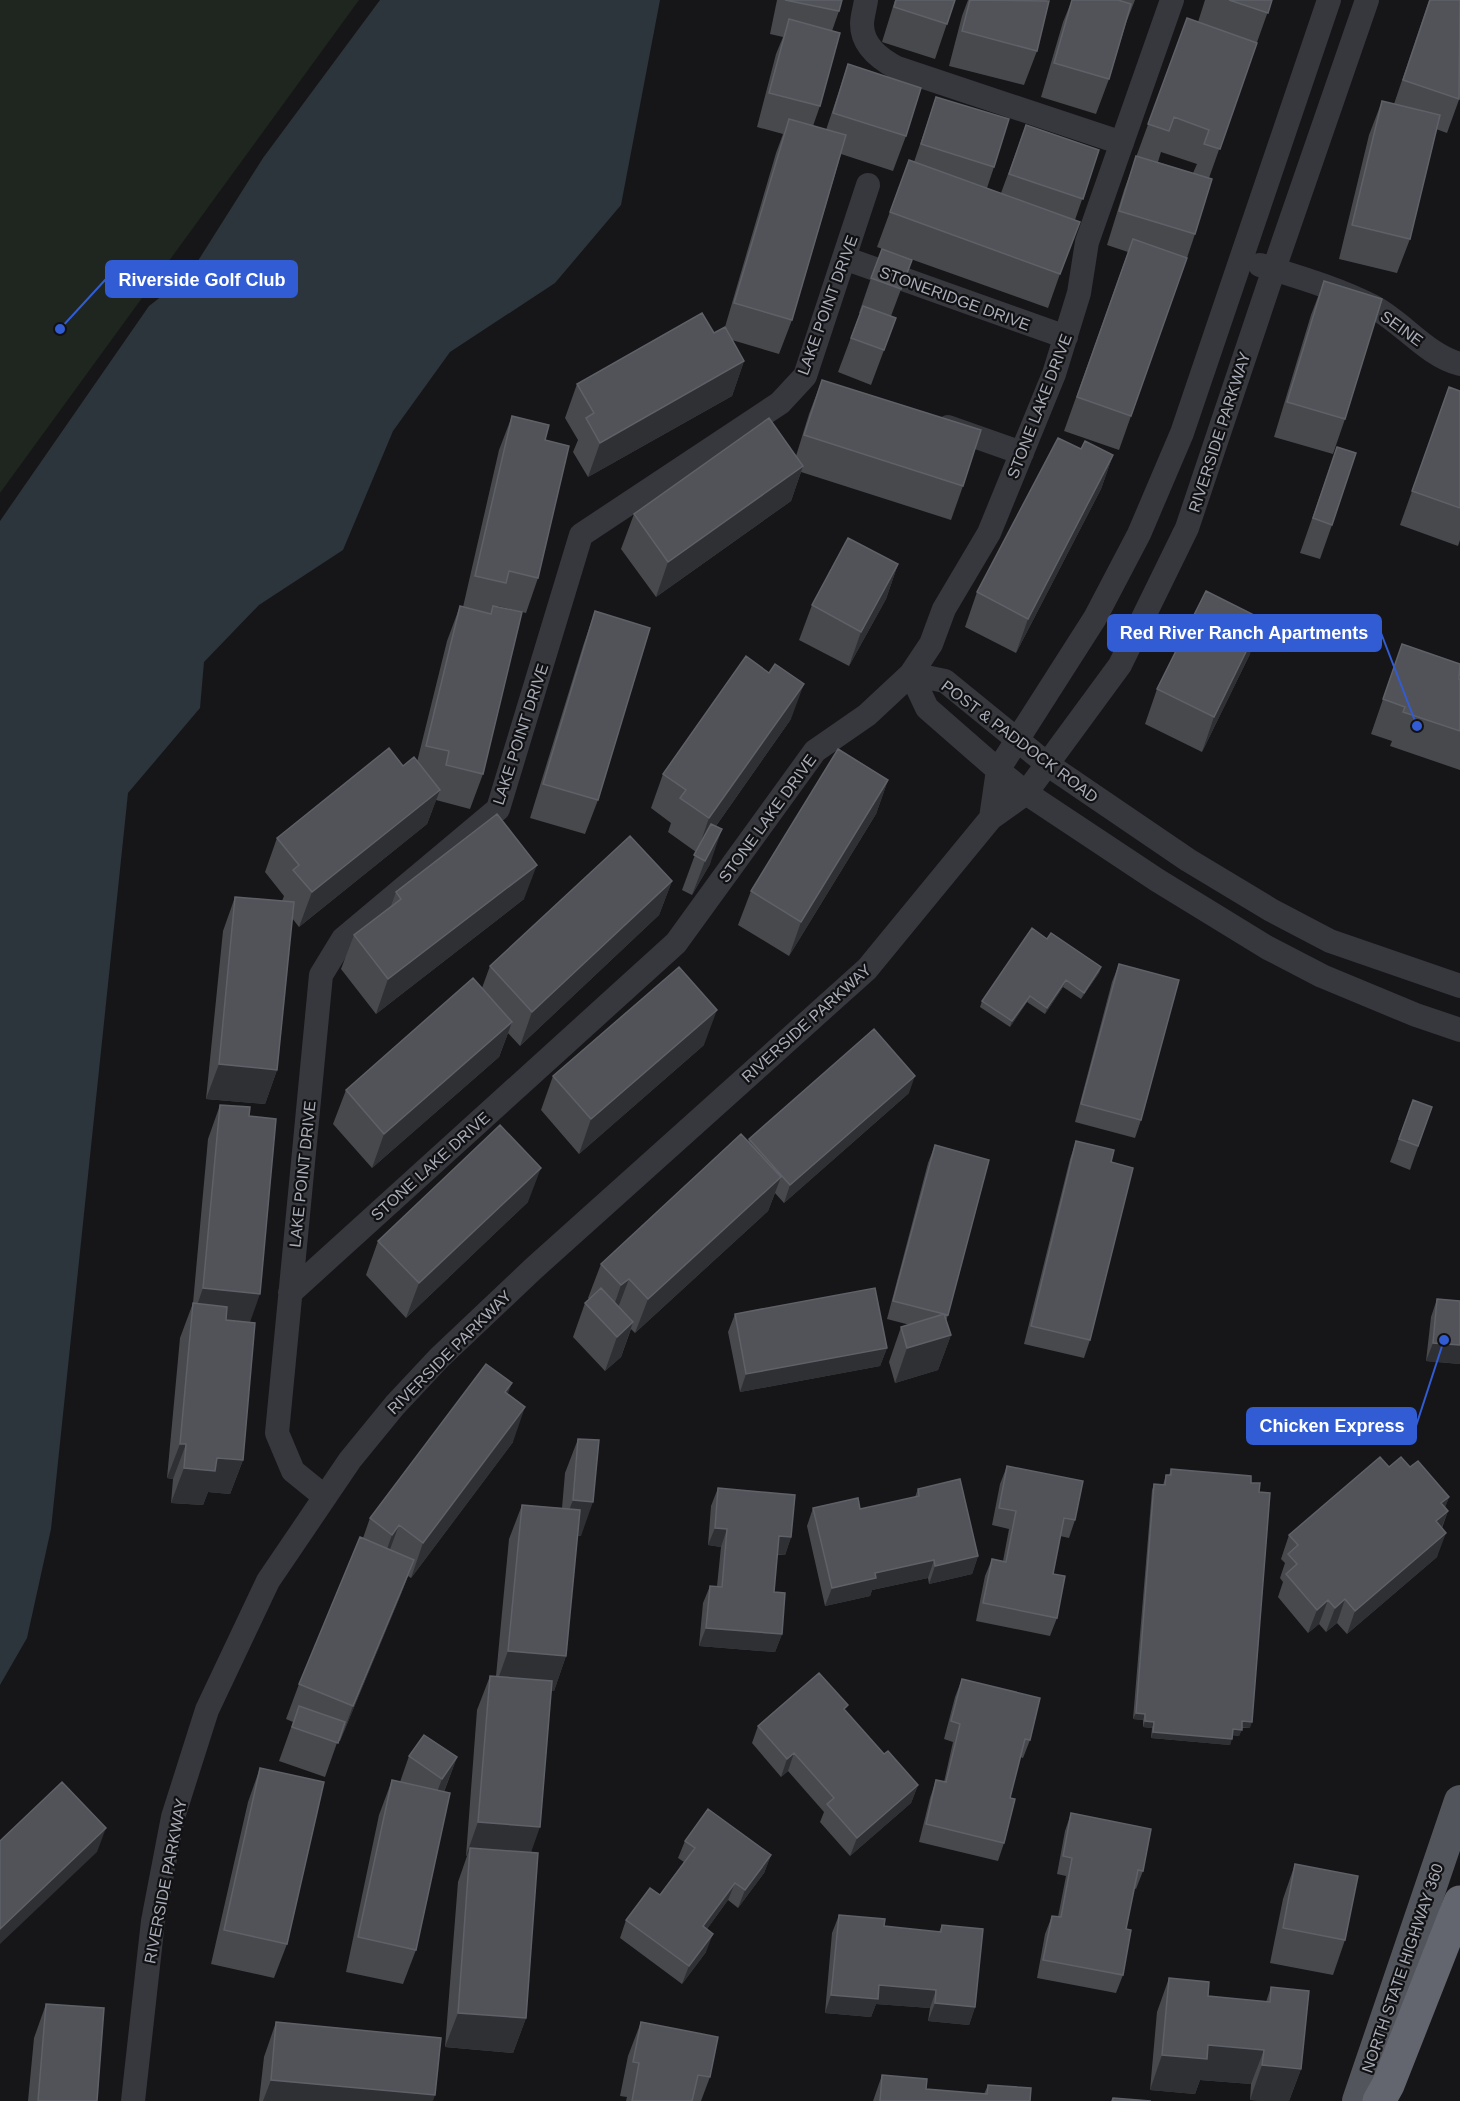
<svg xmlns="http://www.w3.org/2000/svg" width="1460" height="2101" viewBox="0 0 1460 2101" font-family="Arial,sans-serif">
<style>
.green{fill:#1e261f}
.water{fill:#2c353c}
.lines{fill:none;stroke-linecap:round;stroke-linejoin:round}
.minor{stroke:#37383d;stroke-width:24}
.major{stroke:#53555c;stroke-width:32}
.highway{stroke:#63666e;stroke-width:33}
.wall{fill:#47494d;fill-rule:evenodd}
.shaded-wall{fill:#2f3033}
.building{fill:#525359;stroke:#5f6168;stroke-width:1.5}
.labels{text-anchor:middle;stroke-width:4.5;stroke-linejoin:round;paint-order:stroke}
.street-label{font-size:16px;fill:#a8adb8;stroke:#111113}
.leader{fill:none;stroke:#325cd3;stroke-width:2}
.callout-dot{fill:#325cd3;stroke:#111113;stroke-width:2}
.callout{fill:#325cd3;stroke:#325cd3;stroke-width:2}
.callout-label{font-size:18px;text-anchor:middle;font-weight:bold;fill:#fff}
</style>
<rect width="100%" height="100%" fill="#161618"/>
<path class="green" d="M0 0H359L0 493Z"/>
<path class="water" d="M380 0H660L621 205 555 283 450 352 393 431 343 550 259 605 204 662 200 708 128 793 51 1529 27 1638 0 1685V521L149 306 189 275 263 158Z"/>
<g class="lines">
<path class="minor" d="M866 0C865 8 862 17 862 24 862 46 880 59 897 68L1122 143
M844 258 1066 337
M1260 265C1298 277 1337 288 1372 306 1403 322 1426 355 1460 364
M948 427 1022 453
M911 674 927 708 998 770 1026 793 1157 880 1268 948 1322 976 1416 1015 1460 1030
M911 674 945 681 1047 764 1188 860 1271 910 1330 941 1460 986
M991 818 998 770 1095 618 1139 534 1182 433 1329 0
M290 1293 676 943 815 751 867 715 911 674 931 644 944 609 989 533 1054 374 1079 293 1087 242 1172 0
M325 1497 293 1471 277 1433 321 975 343 939 498 809 581 535 780 403 805 376 868 185
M133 2101 153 1921 173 1817 207 1710 268 1581 350 1460 395 1405 439 1358 533 1269 867 969 991 818 1026 793 1120 665 1187 528 1274 269 1367 0"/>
<path class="major" d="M1358 2101 1460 1801"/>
<path class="highway" d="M1379 2101 1388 2085 1460 1902"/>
</g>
<path class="wall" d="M777 0H842L839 11 832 31 820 106 813 126 826 130 848 64 906 136 893 171 841 154 792 320 779 354 732 340 744 361 732 396 588 477 573 452 578 440 565 418 577 384 714 333 725 327 776 153 783 134 757 127 776 54 783 37 770 34Z
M895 0H955L935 59 882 42Z
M968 0H1047L1037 51 1024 85 949 66 962 16Z
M1072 0H1135L1126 23 1109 79 1096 114 1041 97 1063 22Z
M1205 0H1272L1209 178 1195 234 1187 258 1119 450 1064 431 1128 252 1107 245 1124 190 1187 18 1198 22ZM1161 152 1197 164 1193 173 1158 162Z
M1429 0H1460V97L1447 133 1436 129 1410 239 1397 273 1339 259 1369 135 1382 101 1394 104Z
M936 97 994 167 987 188 1001 193 1026 125 1099 150 1075 220 1060 274 1048 308 877 247 909 160 914 162Z
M912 260 891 316 896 318 871 385 838 372 860 313H859L871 278Z
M1324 281 1345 419 1333 454 1274 437 1311 315Z
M822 380 963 486 951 520 801 472 791 501 656 597 621 549 634 514 796 456 809 414Z
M1449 387 1460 391V540L1458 546 1400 525Z
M512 416 545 440 538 578 526 613 498 606 497 607 483 774 470 809 436 800 427 824 299 927 292 918 277 1070 265 1104 206 1099 223 931 235 897 282 901 284 896 265 872 277 838 403 766 417 762 447 641 460 606 463 607 499 450Z
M1337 447 1332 525 1320 559 1300 553Z
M1081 449 1113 455 1101 489 1016 653 965 627 977 592Z
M898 564 886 599 849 666 799 640 812 605Z
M595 611 598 800 585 834 530 818 583 646Z
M1402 644 1460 679V770L1390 746 1392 741 1371 734Z
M1250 654 1202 752 1145 724 1157 689Z
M791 719 716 826 710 864 692 895 682 890 696 852 668 832 671 823 651 808 663 774Z
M888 780 876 814 789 956 738 925 751 891Z
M672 881 659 915 520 1046 508 1033 499 1057 372 1168 333 1124 346 1090 482 988 490 966Z
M396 892 524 899 376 1014 341 969 354 935 391 906Z
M1047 939 1101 967 1099 973 1081 999 1063 987 1045 1014 1027 1002 1010 1027 980 1007 982 1001Z
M1119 964 1141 1120 1135 1138 1075 1122 1112 982Z
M704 1045 579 1154 541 1110 553 1076Z
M909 1093 784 1203 775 1193 768 1211 635 1333 631 1329 621 1357 605 1371 573 1337 585 1303 589 1299 588 1298 601 1264 748 1142 749 1139Z
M1413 1100 1432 1107 1410 1170 1390 1162Z
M220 1105 249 1116 250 1322 243 1460 230 1494 208 1492 203 1505 171 1503 173 1479 167 1478 180 1338 193 1303 208 1139Z
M1076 1141 1111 1162 1090 1340 1084 1358 1024 1344 1070 1159Z
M935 1145 948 1315 946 1321 951 1335 938 1370 895 1383 889 1362 901 1327 910 1325 887 1319 928 1163Z
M528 1202 406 1318 366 1275 378 1241Z
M1437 1299 1460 1301V1364L1426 1361 1431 1317Z
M735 1314 887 1348 880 1366 740 1392 728 1332Z
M508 1394 513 1442 411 1578 408 1576 401 1594 340 1741 338 1740 325 1777 279 1761 293 1722 286 1719 299 1684 363 1538 370 1518Z
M578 1439 581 1536H577L566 1656 554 1691 551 1690 531 1853 526 2018 513 2053 445 2047 458 1882 467 1856H466L477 1710 490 1676H496L509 1539 522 1505 562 1508 565 1473Z
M1007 1466 1075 1520 1069 1538 1060 1536 1053 1574 1057 1618 1050 1636 976 1621 985 1576 992 1559 1003 1561 1009 1529 992 1525 1000 1484Z
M1389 1467H1410L1449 1497 1445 1507 1448 1511 1442 1528 1437 1557 1347 1634 1337 1623 1326 1632 1319 1624 1308 1633 1278 1597 1283 1582 1280 1578 1285 1563 1281 1559 1289 1535Z
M1171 1469 1250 1728H1242L1239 1736 1232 1735 1230 1745 1151 1738 1152 1728 1143 1727V1720L1133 1719 1152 1490 1154 1484 1163 1485 1166 1475H1169Z
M718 1488 791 1537 785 1555H777L774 1592 782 1634 775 1652 699 1646 703 1603 710 1586H717L721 1547 708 1545 711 1506Z
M918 1489 978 1556 972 1574 929 1584 928 1578 872 1590 870 1596 825 1606 807 1526 813 1508 860 1509 915 1497Z
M962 1679 1030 1740 1023 1758 1020 1757 1010 1798 1004 1843 998 1861 919 1842 930 1798 936 1780 944 1782 953 1742 944 1739 955 1697Z
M846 1711 884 1754 918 1785 911 1803 850 1856 820 1822 824 1812 788 1771 781 1777 752 1743 758 1726Z
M409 1756 457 1757 444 1792 416 1950 403 1984 346 1972 379 1815 392 1780 400 1782Z
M260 1768 287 1944 274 1978 211 1964 248 1802Z
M1071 1813 1143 1871 1136 1889 1134 1888 1126 1929 1123 1975 1116 1993 1037 1978 1045 1934 1052 1916 1058 1917 1066 1876 1057 1874 1065 1831Z
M685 1841 771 1855 764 1873 738 1908 728 1900 707 1929 706 1952 682 1984 620 1938 626 1920 660 1895 684 1862 678 1858Z
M1295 1864 1345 1940 1333 1975 1270 1963 1283 1899Z
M839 1915 884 1926 939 1932 942 1925 975 2007 969 2025 928 2021 930 2008 876 2004 871 2017 825 2013 832 1933Z
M1169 1978 1208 1996 1266 2002 1271 1987 1301 2069 1289 2101H1265L1250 2100 1251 2084 1200 2080 1195 2094 1150 2090 1157 2012Z
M46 2004 97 2101H28L34 2038Z
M276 2022 433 2101H259L264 2057Z
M641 2022 710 2077 701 2101H626L627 2097 620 2096 628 2056Z
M882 2075 926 2089 984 2094 988 2085 1030 2101H873Z"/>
<path class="shaded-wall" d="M744 361 732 396 588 477 600 443Z
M1113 455 1101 489 1016 653 1028 619Z
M803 466 791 501 656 597 668 562Z
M898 564 886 599 849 666 861 632Z
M1262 619 1250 654 1202 752 1214 717Z
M804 684 791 719 697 853 709 818Z
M888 780 876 814 789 956 801 922Z
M440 790 427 824 299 927 312 892Z
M722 829 710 864 692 895 705 861Z
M537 865 524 899 376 1014 388 979Z
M672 881 659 915 520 1046 532 1012Z
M1101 967 1099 973 1081 999 1084 993Z
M1066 980 1063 987 1045 1014 1047 1008Z
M1030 996 1027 1002 1010 1027 1012 1021Z
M717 1010 704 1045 579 1154 591 1119Z
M512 1022 499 1057 372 1168 384 1134Z
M219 1064 277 1070 265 1104 206 1099Z
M915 1076 909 1093 784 1203 790 1185Z
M541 1168 528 1202 406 1318 419 1283Z
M781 1177 768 1211 635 1333 648 1299Z
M629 1279 616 1313 609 1320 621 1285Z
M203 1288 260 1294 248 1328 191 1323Z
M633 1322 621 1357 605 1371 617 1337Z
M951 1335 938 1370 895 1383 907 1348Z
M1433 1343 1460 1345V1364L1426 1361Z
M887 1348 880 1366 740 1392 746 1374Z
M512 1383 499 1417 505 1392Z
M525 1407 513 1442 411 1578 423 1543Z
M180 1444H186L173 1479 167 1478Z
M217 1458 243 1460 230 1494 208 1492 203 1505 171 1503 184 1468Z
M1449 1497 1442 1516 1448 1511 1439 1534 1434 1525 1441 1503Z
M573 1500 593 1502 581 1536 560 1534Z
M399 1525 386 1560 380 1569 392 1535Z
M715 1528 727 1529 721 1547 708 1545Z
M1446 1533 1437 1557 1347 1634 1355 1611Z
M779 1536 791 1537 785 1555 772 1554Z
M978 1556 972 1574 929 1584 935 1566Z
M414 1560 401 1594 340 1741 353 1706Z
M934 1560 928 1578 872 1590 870 1596 825 1606 832 1588 875 1573Z
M1345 1599 1337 1623 1326 1632 1335 1608Z
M1328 1600 1319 1624 1308 1633 1317 1610Z
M706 1628 782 1634 775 1652 699 1646Z
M508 1651 566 1656 554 1691 496 1685Z
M1136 1713 1145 1714 1143 1720 1133 1719Z
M1145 1721 1154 1722 1152 1728 1143 1727Z
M1242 1721 1252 1722 1250 1728 1240 1727Z
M1233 1729 1242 1730 1239 1736 1231 1735Z
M1153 1732 1232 1739 1230 1745 1151 1738Z
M794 1753 788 1771 781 1777 787 1759Z
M457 1757 444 1791 429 1813 442 1779Z
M918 1785 911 1803 850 1856 857 1838Z
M478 1822 540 1827 528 1861 470 1848 467 1856H466Z
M106 1828 97 1852 0 1944V1929Z
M771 1855 764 1873 738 1908 745 1890Z
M735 1883 728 1900 696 1944 703 1926Z
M713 1934 706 1952 682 1984 689 1966Z
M879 1985 936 1990 930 2008 876 2004 871 2017 825 2013 831 1995Z
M935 2003 975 2007 969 2025 928 2021Z
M458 2013 526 2018 513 2053 445 2047Z
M1208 2045 1264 2050 1251 2084 1200 2080 1195 2094 1150 2090 1162 2055Z
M1262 2065 1301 2069 1289 2101H1265L1250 2100Z
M271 2080 435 2095 433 2101H263Z"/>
<path class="building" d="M785 0H842L839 11Z
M896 0H955L947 24 894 7Z
M970 0 1049 1 1037 51 962 31Z
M1072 0H1118L1131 4 1109 79 1054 63Z
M1229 0H1272L1268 13Z
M1430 0H1460L1459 99 1403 80Z
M1187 18 1257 43 1220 149 1204 144 1209 130 1174 117 1169 131 1148 124Z
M789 19 840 33 820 106 769 93Z
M848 64 921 88 906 136 833 113Z
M936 97 1009 119 994 167 921 144Z
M1382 101 1440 115 1410 239 1352 225Z
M789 119 846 135 792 320 734 303Z
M1026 125 1099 150 1083 199 1009 174Z
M1136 156 1212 179 1195 234 1119 211Z
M909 160 1080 222 1060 274 890 212Z
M1133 239 1187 258 1131 416 1077 397Z
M882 249 912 260 901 289 871 278Z
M1324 281 1382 299 1345 419 1287 402Z
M863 306 896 318 884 350 851 338Z
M702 313 714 333 725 327 744 361 600 443 586 418 594 413 577 384Z
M822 380 981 430 963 486 804 435Z
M1449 387 1460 391V508L1412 491Z
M512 416 549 425 545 440 569 446 538 578 509 571 506 583 475 576Z
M769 418 803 466 668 562 634 514Z
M1058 438 1081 449 1085 441 1113 455 1028 619 977 592Z
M1337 447 1356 453 1332 525 1313 518Z
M848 538 898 564 861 632 812 605Z
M1206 591 1262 619 1214 717 1157 689Z
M460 606 491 614 493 606 522 612 483 774 446 765 449 751 426 746Z
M595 611 650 628 598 800 543 784Z
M1402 644 1460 664 1459 679H1460V731L1403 712 1405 707 1383 699Z
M746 656 769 673 775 664 804 684 709 818 680 798 686 790 663 774Z
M389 748 403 766 414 757 440 790 312 892 293 870 299 865 277 838Z
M838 749 888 780 801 922 751 891Z
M497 814 537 865 388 979 354 935 401 899 396 892Z
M711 824 722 829 705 861 694 855Z
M630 836 672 881 532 1012 490 966Z
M235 897 294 902 277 1070 219 1064Z
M1032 928 1047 939 1051 933 1101 967 1084 993 1066 980 1047 1008 1030 996 1012 1021 982 1001Z
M1119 964 1179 980 1141 1120 1081 1104Z
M679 967 717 1010 591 1119 553 1076Z
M473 978 512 1022 384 1134 346 1090Z
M874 1029 915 1076 790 1185 749 1139Z
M1413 1100 1432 1107 1418 1146 1399 1139Z
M220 1105 250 1107 249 1116 276 1119 260 1294 203 1288Z
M500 1125 541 1168 419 1283 378 1241Z
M741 1134 781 1177 648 1299 629 1279 621 1285 601 1264Z
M1076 1141 1114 1150 1111 1162 1133 1168 1090 1340 1031 1326Z
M935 1145 989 1160 948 1315 893 1301Z
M601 1288 633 1322 617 1337 585 1303Z
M875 1288 887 1348 746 1374 735 1314Z
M1437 1299 1460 1301V1345L1433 1343Z
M193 1303 227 1307 226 1320 255 1323 243 1460 217 1458 215 1471 184 1468 186 1444H180Z
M944 1314 951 1335 907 1348 901 1327Z
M486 1364 512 1383 505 1392 525 1407 423 1543 399 1525 392 1535 370 1518Z
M578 1439 599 1440 593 1502 573 1500Z
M1380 1457 1389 1467 1401 1457 1410 1467 1418 1461 1449 1497 1441 1503 1448 1511 1436 1521 1446 1533 1355 1611 1345 1599 1335 1608 1328 1600 1317 1610 1286 1574 1297 1564 1288 1554 1298 1545 1289 1535Z
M1007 1466 1083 1481 1075 1520 1064 1518 1053 1574 1065 1576 1057 1618 983 1603 992 1559 1006 1562 1016 1511 999 1508Z
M1171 1469 1251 1476V1483H1260L1259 1492 1270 1493 1252 1722 1242 1721V1730L1233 1729 1232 1739 1153 1732 1154 1722 1145 1721V1714L1136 1713 1154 1484 1165 1485 1166 1475H1171Z
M960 1479 978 1556 935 1566 934 1560 875 1573 876 1578 832 1588 813 1508 858 1498 860 1509 919 1496 918 1489Z
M718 1488 795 1495 791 1537 779 1536 774 1592 785 1593 782 1634 706 1628 710 1586 722 1587 727 1529 715 1528Z
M522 1505 580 1510 566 1656 508 1651Z
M360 1537 414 1560 353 1706 299 1684Z
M819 1673 848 1705 844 1709 884 1754 888 1751 918 1785 857 1838 827 1804 834 1798 794 1753 787 1759 758 1726Z
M490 1676 552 1681 540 1827 478 1822Z
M962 1679 1040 1698 1030 1740 1025 1739 1010 1798 1015 1799 1004 1843 926 1824 936 1780 946 1782 960 1724 951 1721Z
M299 1706 345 1722 338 1743 292 1727Z
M424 1735 457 1757 442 1779 409 1756Z
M260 1768 324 1782 287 1944 224 1930Z
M392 1780 450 1793 416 1950 358 1937Z
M62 1782 106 1828 0 1929V1841Z
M708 1809 771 1855 745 1890 735 1883 703 1926 713 1934 689 1966 626 1920 650 1888 660 1895 695 1848 685 1841Z
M1071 1813 1151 1829 1143 1871 1138 1870 1126 1929 1131 1930 1123 1975 1043 1960 1052 1916 1061 1917 1072 1858 1063 1856Z
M470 1848 538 1853 526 2018 458 2013Z
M1295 1864 1358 1876 1345 1940 1283 1928Z
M839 1915 885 1919 884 1926 941 1932 942 1925 983 1929 975 2007 935 2003 936 1990 879 1985 878 1999 831 1995Z
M1169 1978 1209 1982 1208 1996 1270 2002 1271 1987 1309 1991 1301 2069 1262 2065 1264 2050 1208 2045 1207 2059 1162 2055Z
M46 2004 104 2008 97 2101H38Z
M276 2022 441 2038 435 2095 271 2080Z
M641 2022 718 2037 710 2077 698 2075 692 2101H632L639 2063 633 2062Z
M882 2075 927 2079 926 2089 987 2094 988 2085 1031 2088 1030 2101H880Z
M1113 2098 1151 2101H1112Z"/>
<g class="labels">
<g class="street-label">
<text transform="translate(955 298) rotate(20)" y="6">STONERIDGE DRIVE</text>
<text transform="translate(827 305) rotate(-70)" y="6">LAKE POINT DRIVE</text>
<text transform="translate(1402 328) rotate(36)" y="6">SEINE</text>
<text transform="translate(1039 406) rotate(-69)" y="6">STONE LAKE DRIVE</text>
<text transform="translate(1219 432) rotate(-72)" y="6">RIVERSIDE PARKWAY</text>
<text transform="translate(520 734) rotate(-72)" y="6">LAKE POINT DRIVE</text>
<text transform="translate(1020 741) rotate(37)" y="6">POST &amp; PADDOCK ROAD</text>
<text transform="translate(767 818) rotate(-54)" y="6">STONE LAKE DRIVE</text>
<text transform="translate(806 1023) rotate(-42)" y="6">RIVERSIDE PARKWAY</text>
<text transform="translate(430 1166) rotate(-42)" y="6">STONE LAKE DRIVE</text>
<text transform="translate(302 1174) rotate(-84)" y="6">LAKE POINT DRIVE</text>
<text transform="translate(449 1352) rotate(-45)" y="6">RIVERSIDE PARKWAY</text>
<text transform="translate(165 1881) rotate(-79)" y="6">RIVERSIDE PARKWAY</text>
<text transform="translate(1402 1968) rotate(-71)" y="6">NORTH STATE HIGHWAY 360</text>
</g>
</g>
<path class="leader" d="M60 329L106 279M1417 726L1381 633M1444 1340L1416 1426"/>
<g class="callout-dot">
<circle cx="60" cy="329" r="6"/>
<circle cx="1417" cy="726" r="6"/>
<circle cx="1444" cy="1340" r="6"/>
</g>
<g class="callout">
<rect x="106" y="261" width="191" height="36" rx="6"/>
<rect x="1108" y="615" width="273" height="36" rx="6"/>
<rect x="1247" y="1408" width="169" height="36" rx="6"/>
</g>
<g class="callout-label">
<text x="202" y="286">Riverside Golf Club</text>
<text x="1244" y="639">Red River Ranch Apartments</text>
<text x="1332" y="1432">Chicken Express</text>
</g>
</svg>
